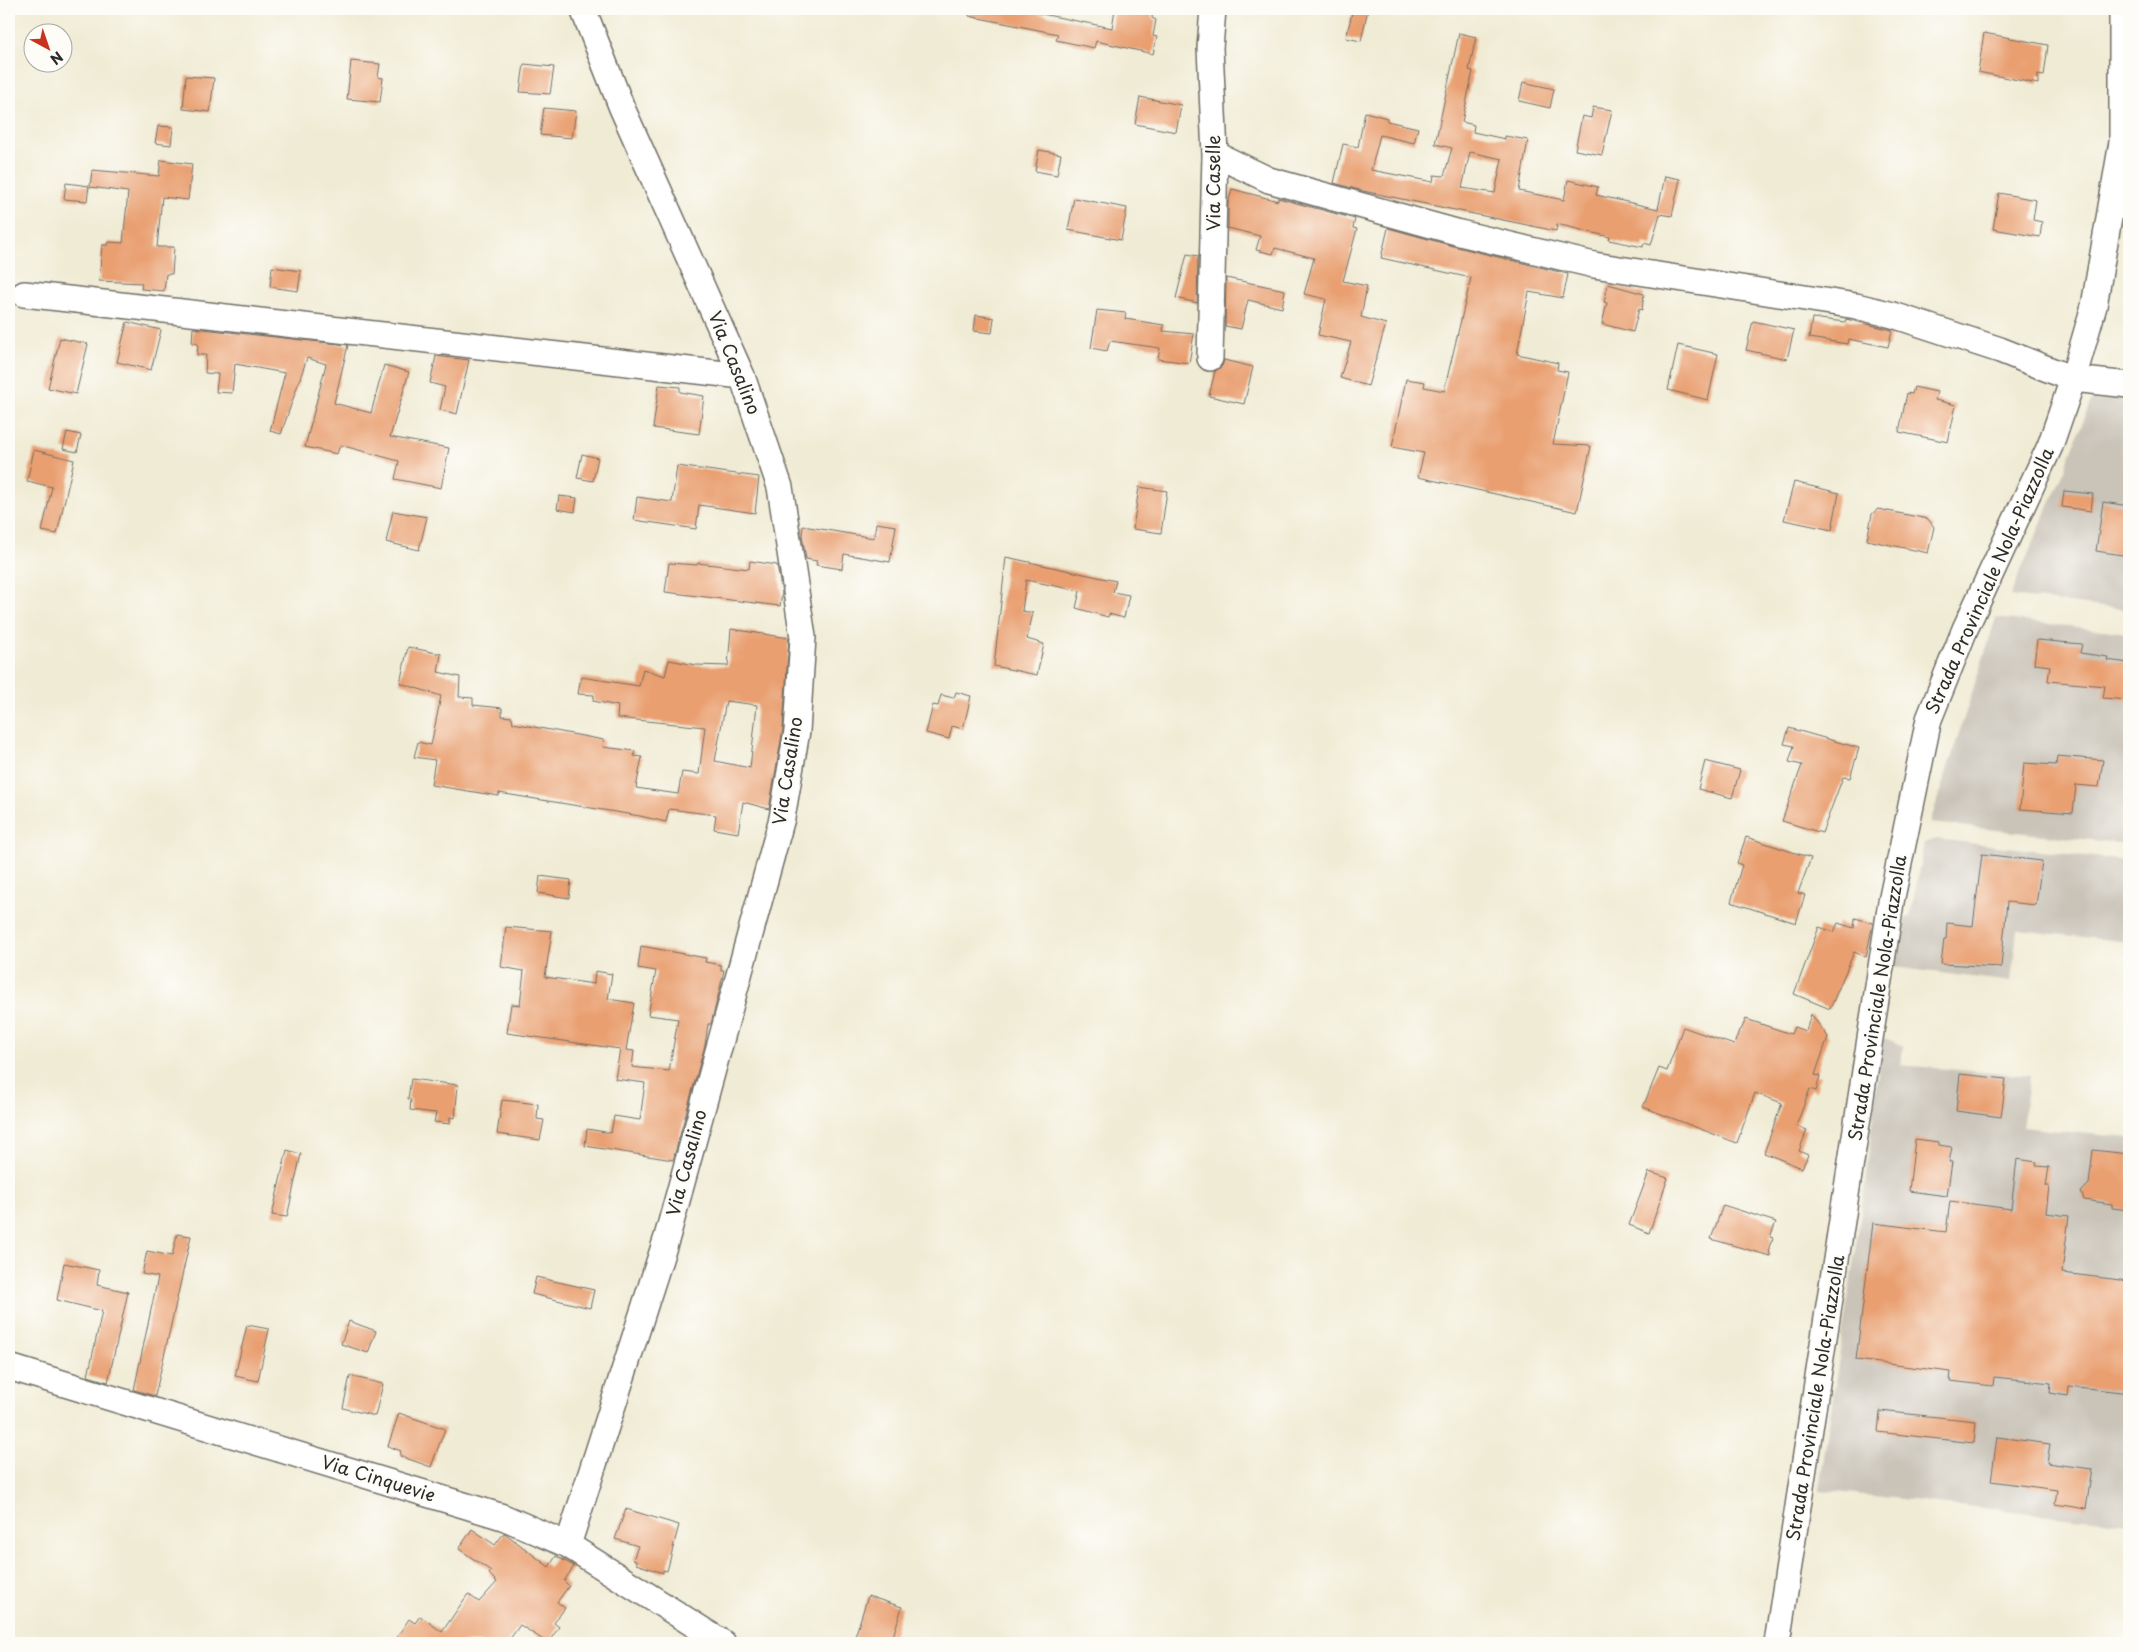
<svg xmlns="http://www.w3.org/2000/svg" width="2138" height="1652" viewBox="0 0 2138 1652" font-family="'Playpen Sans',sans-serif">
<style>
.industrial{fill:#c9c3b8}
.building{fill:#e99f70;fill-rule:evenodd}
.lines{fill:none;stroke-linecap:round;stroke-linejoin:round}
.minor-casing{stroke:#706e66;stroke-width:28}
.minor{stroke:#fff;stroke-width:25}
.labels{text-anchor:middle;stroke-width:5;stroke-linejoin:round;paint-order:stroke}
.street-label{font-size:18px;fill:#2b2b2b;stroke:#fdfcf7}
</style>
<rect width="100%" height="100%" fill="#fdfcf7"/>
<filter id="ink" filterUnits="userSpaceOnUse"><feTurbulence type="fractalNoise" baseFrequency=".02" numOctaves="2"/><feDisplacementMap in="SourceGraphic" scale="10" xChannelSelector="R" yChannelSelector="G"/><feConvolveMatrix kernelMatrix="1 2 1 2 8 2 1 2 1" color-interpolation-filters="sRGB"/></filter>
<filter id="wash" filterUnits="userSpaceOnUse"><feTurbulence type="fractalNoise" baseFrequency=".0096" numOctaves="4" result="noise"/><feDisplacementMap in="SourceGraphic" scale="20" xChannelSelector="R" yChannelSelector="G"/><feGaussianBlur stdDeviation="1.12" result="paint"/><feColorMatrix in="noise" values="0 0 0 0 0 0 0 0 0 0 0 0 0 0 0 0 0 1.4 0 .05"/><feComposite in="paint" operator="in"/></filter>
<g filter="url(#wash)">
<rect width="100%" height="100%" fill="#f0ebd4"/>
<path class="industrial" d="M2094 393 2129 397V610L2010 596 2065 469Z
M1996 618 2129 633V844L1930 823Z
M1936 839 2129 861V942L2017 930 2011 982 1893 967 1901 918 1910 917 1924 843Z
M1882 1037 1904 1046 1900 1065 2030 1076 2022 1127 2129 1138V1524L1819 1490 1865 1185Z"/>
<g id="blocks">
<path class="building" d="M970 9H1038L1037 13 1112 28 1115 9H1153L1152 18 1156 20 1153 36 1157 37 1153 54 1096 41 1094 48 1056 40 1058 34 969 16Z
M1353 9H1368L1361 41 1346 38Z
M1459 33 1476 37 1469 70 1473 71 1462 122 1474 125 1473 132 1505 139V136L1528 140 1519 191 1564 200 1568 180 1598 187 1596 195 1658 209 1665 176 1680 179 1672 216 1660 214 1651 245 1644 243 1643 247 1609 240 1610 237 1557 224 1556 231 1363 191 1334 183 1343 144 1358 147 1365 112 1387 118V121L1418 128 1414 143 1380 135 1371 170 1433 182 1434 175 1444 176 1452 148 1435 144ZM1470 152 1502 159 1495 193 1462 188Z
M1984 33 2048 45 2044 76 2038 75V84L1978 72Z
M351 61 380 64 378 77 383 78 380 102 347 99Z
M524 64 554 67 550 94 520 92Z
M186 76 214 78 210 112 183 109Z
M1523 82 1554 89 1550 108 1519 101Z
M1140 97 1181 105 1176 132 1135 124Z
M1593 107 1612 110 1602 155 1575 150 1582 116 1591 118Z
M544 108 576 111 572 138 540 135Z
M158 126 173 127 171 145 155 143Z
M1039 150 1061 154 1057 175 1035 171Z
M161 160 192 164 188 200 162 197 157 247H174L172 274H166L164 291 141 289 142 283 99 281 102 245H107L108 242 123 243 128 192 90 187 92 170 159 176Z
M66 183 89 186 87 201 64 199Z
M1232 189 1278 201V198L1355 219 1353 228 1357 229 1343 281 1367 286 1361 317 1386 324 1368 386 1340 378 1351 342 1318 335 1326 299 1304 294 1314 258 1275 248 1273 254 1256 250 1260 236 1228 228V204Z
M1999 193 2036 200 2033 220 2042 222 2040 237 1993 229Z
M1074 198 1127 208 1121 240 1068 230Z
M1388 228 1457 247 1568 274 1563 298 1529 292 1517 354 1558 363 1557 370 1568 372 1553 444 1591 446 1577 512 1418 477 1424 453 1392 447 1406 379 1425 382 1424 387 1444 391 1471 278 1381 258Z
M1187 254 1198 256 1197 303 1176 298Z
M272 267 301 271 298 291 270 287Z
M1226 278 1285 290 1282 308 1248 300 1241 329 1225 326Z
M1608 284 1644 294 1642 310 1639 309 1633 332 1602 324 1607 303 1604 302Z
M1097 310 1126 313 1125 319 1164 325 1163 331 1194 334 1189 363 1158 359 1160 348 1110 341 1107 351 1091 348Z
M976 315 994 318 992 333 974 331Z
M1812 318 1845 322 1846 319 1892 330 1888 347 1848 339 1847 344 1809 338Z
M1753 321 1794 330 1787 359 1746 350Z
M127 322 161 330 151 370 117 362Z
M193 328 348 345 334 403 371 413 384 365 409 372 390 437 449 448 441 488 395 479 399 461 340 445 337 454 305 447 326 364 307 358 281 434 270 431 285 373 235 364 232 393 216 392 218 374 205 373 206 355H197L198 344 192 343Z
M60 338 88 344 76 394 48 388Z
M1678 345 1718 354 1708 400 1668 390Z
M436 356 469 360 457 414 440 410 445 387 430 383Z
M1224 360 1253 367 1244 404 1209 396 1215 371 1222 366Z
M659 385 680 387V392L704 396 699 434 653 428Z
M1914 387 1937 392 1935 400 1956 405 1948 442 1899 432 1907 393 1912 394Z
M67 432 81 435 77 452 63 449Z
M34 450 74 460 57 534 42 531 52 487 27 481Z
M582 454 598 458 593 481 577 478Z
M677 466 759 477 755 513 699 505 696 529 634 520 637 497 672 502Z
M1794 482 1839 493 1832 530 1784 520Z
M1139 487 1167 491 1161 533 1133 529Z
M2064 491 2093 494 2091 511 2062 507Z
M559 496 577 498 575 512 557 509Z
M2103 502 2129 506V556L2096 551Z
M1878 509 1928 519 1934 527 1928 553 1867 540 1872 514Z
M393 511 427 517 419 550 386 542Z
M876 523 896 526 890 562 844 554 842 569 816 565 817 561 806 559 802 535 803 526 874 538Z
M1006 557 1116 581 1113 592 1129 595 1124 618 1109 614 1108 617 1076 608 1080 591 1026 580 1022 611 1033 613 1027 639 1044 644 1037 675 994 666Z
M750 561 777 565 782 593 780 606 665 592 669 563 697 565 698 563 749 569Z
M731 629 789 638 783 729 769 809 743 802 738 833 714 829 716 815 669 809 666 822 640 816 499 793V796L431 785 435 760 414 757 418 742 431 745 441 696 400 683 408 647 441 654 438 672 460 677 459 697 473 698V705L502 708V716L512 717 513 723 604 740 603 747 635 751 634 756 642 757 636 788 678 794 682 772 699 774 705 727 617 718 618 706 593 701 594 695 578 694 581 677 639 686 643 669 665 676 669 660 696 665 728 666ZM726 701 757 705 750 768 715 761Z
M2037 640 2082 644 2080 653 2108 657 2107 660 2129 663V700L2103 698 2105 686 2048 681 2050 666 2034 664Z
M956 692 971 696 963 729 952 726 949 739 926 733 933 705 938 706 941 695 954 698Z
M1789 728 1859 748 1850 778 1843 777 1822 833 1782 821 1802 765 1789 762 1794 746 1784 744Z
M2057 756 2103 760 2099 787 2076 785 2073 813 2020 809 2024 763 2056 765Z
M1705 761 1740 770 1732 798 1698 789Z
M1746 837 1811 858 1798 893 1805 895 1796 923 1731 902 1742 865 1737 863Z
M1982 854 2042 861 2036 905 2007 902 2001 967 1941 964 1944 939H1946L1947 923 1973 926Z
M540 876 571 880 569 898 538 893Z
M1855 918 1873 923 1866 957 1854 952 1830 1009 1794 994 1819 927 1834 932 1838 923 1854 928Z
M506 927 552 931 545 977 594 984 595 971 612 974 608 999 634 1003 626 1050 634 1051 632 1067 669 1071 678 1019 648 1015 656 971 638 968 641 946 706 958 705 962 721 965V970H724L720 988 711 1024H708L705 1045 673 1160 585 1146 587 1129 611 1133 614 1116 640 1120 645 1083 615 1079 620 1049 507 1033 511 1004 520 1005 524 971 501 967Z
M1811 1014 1828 1037 1815 1075 1820 1076 1816 1091 1810 1089 1796 1126 1807 1130 1799 1151 1808 1155 1802 1168 1764 1153 1782 1103 1755 1093 1737 1143 1643 1107 1659 1068 1667 1071 1683 1027 1734 1045 1739 1030H1741L1746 1019 1791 1034 1794 1027 1806 1031Z
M1960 1074 2006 1079 2001 1117 1956 1111Z
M411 1079 458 1085 455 1118 450 1117V1124L434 1122 436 1113 410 1110 411 1100 408 1099Z
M502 1100 538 1104 537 1119 544 1120 540 1140 497 1134Z
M1915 1139 1939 1142V1145L1952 1147 1949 1162H1952L1947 1196 1909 1191Z
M287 1150 301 1154 287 1217 272 1215Z
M2093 1150 2129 1154V1210L2112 1208V1204L2084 1200 2081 1192 2089 1184Z
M2017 1159 2037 1162 2036 1166 2049 1167 2046 1186H2049L2046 1213 2069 1216 2062 1273 2129 1281V1393L2069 1386 2068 1396 2050 1393 2051 1383 1994 1377 1993 1386 1950 1381 1951 1372 1856 1360 1873 1223 1946 1232 1950 1201 2011 1209Z
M1649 1172 1668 1178 1649 1233 1629 1225Z
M1723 1205 1776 1222 1770 1237 1773 1238 1769 1247 1770 1256 1711 1239Z
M177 1234 191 1236 155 1396 134 1390 158 1277 142 1274 147 1251 172 1256Z
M64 1263 99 1270 97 1285 128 1292 108 1382 88 1376 102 1311 57 1300Z
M536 1277 594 1290 590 1308 532 1294Z
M349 1321 376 1331 368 1353 341 1344Z
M247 1325 269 1329 258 1381 235 1376Z
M350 1376 383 1384 375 1416 343 1408Z
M1880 1411 1976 1421 1974 1443 1878 1432Z
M399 1413 445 1429 431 1467 400 1456 401 1451 388 1446Z
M1997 1437 2050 1444 2047 1463 2092 1469 2086 1509 2055 1504 2057 1490 1991 1481Z
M626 1509 679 1525 667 1571 663 1570V1573L636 1564V1561L633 1560 638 1546 615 1539Z
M472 1529 495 1545 504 1533 506 1534 549 1567 556 1556 574 1566 564 1581 569 1586 557 1602 565 1608 554 1623 559 1627 548 1643 520 1625 507 1643H393L409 1619 415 1623 420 1616 442 1632 468 1594 479 1602 497 1582 489 1574 491 1571 459 1549Z
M868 1596 902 1607 891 1643H853Z"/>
</g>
</g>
<g filter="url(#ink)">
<use href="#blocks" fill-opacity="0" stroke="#706e66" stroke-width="1"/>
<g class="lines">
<defs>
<path id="minor" d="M1215 154 1269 180 1460 233 1594 265 1856 306 1893 315 2000 350 2073 379 2129 385
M24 294 742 376
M1210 358 1215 154 1210 48 1213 9
M9 1367 503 1517 568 1545 723 1643
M568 1545 667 1237 782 818 797 731 803 637 780 487 742 376 622 108 583 9
M1777 1643 1891 902 1929 719 1965 629 2050 446 2073 379 2094 306 2122 142V9"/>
</defs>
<use href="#minor" class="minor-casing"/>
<use href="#minor" class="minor"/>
</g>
</g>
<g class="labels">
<g class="street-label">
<text transform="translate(1214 183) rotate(-90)" y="6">Via Caselle</text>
<text transform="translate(734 363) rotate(68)" y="6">Via Casalino</text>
<text transform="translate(1990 581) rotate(-66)" y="6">Strada Provinciale Nola-Piazzolla</text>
<text transform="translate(788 771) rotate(-81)" y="6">Via Casalino</text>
<text transform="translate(1878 998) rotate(-81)" y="6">Strada Provinciale Nola-Piazzolla</text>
<text transform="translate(687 1163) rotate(-75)" y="6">Via Casalino</text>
<text transform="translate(1816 1398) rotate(-81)" y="6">Strada Provinciale Nola-Piazzolla</text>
<text transform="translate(378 1479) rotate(17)" y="6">Via Cinquevie</text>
</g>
</g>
<rect width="2138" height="1652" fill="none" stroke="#fdfcf7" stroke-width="30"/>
<g transform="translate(48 48) rotate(140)"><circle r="24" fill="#fdfcf7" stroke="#a9a8a5"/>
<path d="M0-4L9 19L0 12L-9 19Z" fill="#c8321e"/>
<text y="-8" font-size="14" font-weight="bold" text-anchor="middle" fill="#2b2b2b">N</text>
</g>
</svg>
